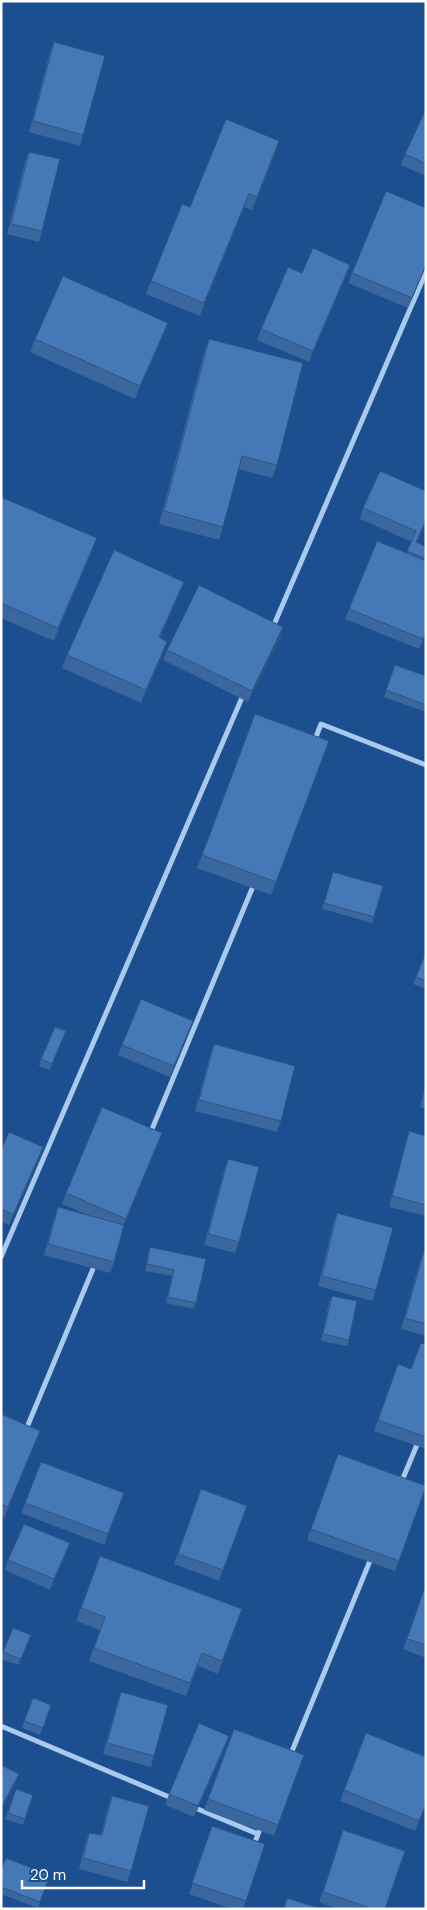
<svg xmlns="http://www.w3.org/2000/svg" width="427" height="1910" viewBox="0 0 427 1910" font-family="'DM Sans',sans-serif">
<style>
.lines{fill:none;stroke-linecap:round;stroke-linejoin:round}
.minor{stroke:#a9c9ee;stroke-width:5}
.wall{fill:#3a679d}
.shaded-wall{fill:#305480}
.building{fill:#4478b7;stroke:#305480}
</style>
<rect width="100%" height="100%" fill="#1b4f8f"/>
<g class="lines">
<path class="minor" d="M273 627 426 272
M314 742 321 724 426 765
M150 1134 254 884
M1 1257 244 693
M25 1432 95 1264
M401 1483 419 1440
M1 1726 174 1799
M290 1756 372 1556
M193 1807 258 1834
M253 1847 262 1824"/>
</g>
<path class="wall" d="M54 42 83 135 80 146 29 132 50 52Z
M426 109V176L401 165 405 154Z
M29 152 42 231 39 242 7 234 25 162Z
M275 155 252 210 244 207 200 316 146 294 151 281 190 207Z
M426 266 408 308 348 283 352 273Z
M346 276 309 362 257 340 261 329Z
M163 336 135 399 30 352 35 339Z
M209 339 277 465 272 478 238 469 223 527 219 540 159 524 204 352Z
M426 491V522L417 542 426 547V633L419 649 345 619 349 609 407 553 412 542 360 519 363 508Z
M1 497 92 551 54 641 1 618Z
M179 595 160 638 163 655 141 703 62 668 67 655Z
M283 627 280 638 248 702 163 660 167 650Z
M395 665 426 676V712L384 697Z
M255 714 329 741 271 895 197 868Z
M333 872 374 917 372 923 322 909Z
M426 952V989L413 984Z
M193 1021 170 1077 118 1055 122 1045Z
M66 1031 50 1070 39 1066 41 1059Z
M214 1044 281 1121 277 1132 195 1111 210 1055Z
M426 1084V1109L420 1107Z
M409 1131 426 1136V1216L389 1207 406 1142Z
M162 1133 122 1229 114 1262 110 1273 44 1255 54 1218 58 1207 90 1216 62 1204 66 1193Z
M43 1147 40 1158 9 1225 1 1222V1150Z
M228 1159 239 1242 235 1253 204 1245 224 1170Z
M337 1213 376 1290 372 1301 318 1286 333 1224Z
M150 1247 206 1259 196 1303 194 1309 166 1303 172 1276 145 1271 148 1253Z
M424 1251H426V1336L401 1329 420 1261Z
M332 1296 349 1340 347 1346 321 1341 329 1302Z
M426 1344V1449L374 1431 398 1364 411 1369Z
M1 1414 40 1431 4 1518 1 1517Z
M338 1454 426 1486 395 1571 307 1540Z
M41 1462 124 1493 104 1545 21 1513Z
M201 1489 247 1506 219 1581 174 1564Z
M66 1554 50 1590 5 1570 8 1560Z
M100 1556 242 1609 218 1674 198 1666 186 1696 89 1661 100 1630 76 1621Z
M426 1584V1658L403 1649Z
M13 1628 31 1635 18 1665 1 1659V1656Z
M121 1692 154 1756 151 1767 103 1754 117 1703Z
M33 1698 51 1705 40 1735 22 1728Z
M234 1729 304 1755 274 1836 204 1810Z
M366 1733 426 1805 415 1831 340 1801Z
M229 1736 225 1747 194 1817 165 1805 169 1794Z
M16 1789 33 1795 23 1825 5 1819Z
M112 1796 131 1871 127 1882 79 1869 85 1843 89 1833 101 1835 108 1806Z
M212 1826 265 1844 243 1909H232L189 1894Z
M340 1841 385 1909H338L319 1902Z
M1 1870 50 1875 38 1908 1 1894Z"/>
<path class="shaded-wall" d="M279 141 275 155 252 210 257 197Z
M249 194 244 207 200 316 204 303Z
M350 265 346 276 309 362 313 351Z
M426 265V266L408 308 412 298Z
M168 323 163 336 135 399 140 386Z
M426 520V522L412 553 416 542Z
M97 538 92 551 54 641 58 628Z
M184 582 179 595 154 650 159 637Z
M283 627 280 638 248 702 252 691Z
M167 642 163 655 141 703 146 690Z
M193 1021 189 1031 170 1077 174 1066Z
M162 1133 158 1143 123 1229 126 1219Z
M43 1147 40 1158 9 1225 13 1215Z
M40 1431 36 1442 4 1518 8 1507Z
M70 1543 66 1554 50 1590 54 1579Z
M229 1736 225 1747 194 1817 198 1806Z
M19 1774 15 1785 1 1811V1808Z"/>
<path class="building" d="M54 42 105 56 83 135 33 121Z
M426 109V164L405 154Z
M226 119 279 141 257 197 249 194 204 303 151 281 182 204 190 207Z
M29 152 60 159 42 231 11 224Z
M386 191 426 208V265L412 298 352 273Z
M313 248 350 265 313 351 261 329 288 267 302 273Z
M63 276 168 323 140 386 35 339Z
M209 339 303 363 277 465 242 456 223 527 164 511Z
M380 471 426 491V520L416 542 426 547V559L407 551 416 531 363 508Z
M1 497 97 538 58 628 1 603Z
M377 541 426 561V632L423 639 349 609Z
M114 550 184 582 159 637 167 642 146 690 67 655Z
M199 585 283 627 252 691 167 650Z
M395 665 426 676V705L386 690Z
M255 714 329 741 276 882 202 855Z
M333 872 383 886 374 917 324 903Z
M426 952V981L416 977Z
M141 999 193 1021 174 1066 122 1045Z
M55 1027 66 1031 52 1064 41 1059Z
M214 1044 295 1066 281 1121 199 1100Z
M102 1107 162 1133 126 1219 66 1193Z
M409 1131 426 1136V1205L392 1196Z
M9 1132 43 1147 13 1215 1 1209V1150Z
M228 1159 259 1167 239 1242 208 1234Z
M58 1207 124 1225 114 1262 48 1244Z
M337 1213 393 1228 376 1290 322 1276Z
M150 1247 206 1259 196 1303 168 1297 174 1270 147 1264Z
M424 1251H426V1324L405 1318Z
M332 1296 357 1301 349 1340 323 1334Z
M421 1343 426 1344V1437L378 1420 398 1364 411 1369Z
M1 1414 40 1431 8 1507 1 1504Z
M338 1454 426 1486 399 1561 311 1529Z
M41 1462 124 1493 108 1534 25 1503Z
M201 1489 247 1506 223 1570 178 1554Z
M24 1524 70 1543 54 1579 8 1560Z
M100 1556 242 1609 222 1661 202 1653 190 1683 94 1648 105 1617 81 1608Z
M426 1584V1645L407 1639Z
M13 1628 31 1635 21 1659 3 1652Z
M121 1692 168 1705 154 1756 107 1743Z
M33 1698 51 1705 43 1728 24 1721Z
M199 1723 229 1736 198 1806 169 1794Z
M234 1729 304 1755 278 1825 208 1799Z
M366 1733 426 1757V1804L419 1821 344 1790Z
M1 1765 19 1774 1 1808Z
M16 1789 33 1795 25 1819 8 1813Z
M112 1796 149 1806 131 1871 83 1858 89 1833 102 1835Z
M212 1826 265 1844 246 1901 192 1883Z
M343 1830 405 1851 385 1909H373L323 1892Z
M6 1858 50 1875 40 1902 1 1887V1870Z
M287 1898 322 1909H284Z"/>
<rect width="427" height="1910" fill="none" stroke="#ffffff" stroke-width="5"/>
<path d="M22 1880v8h122v-8" fill="none" stroke="#ffffff" stroke-width="2.5"/>
<text x="30" y="1880" font-size="15" fill="#ffffff" stroke="#1b4f8f" stroke-width="4" paint-order="stroke">20 m</text>
</svg>
